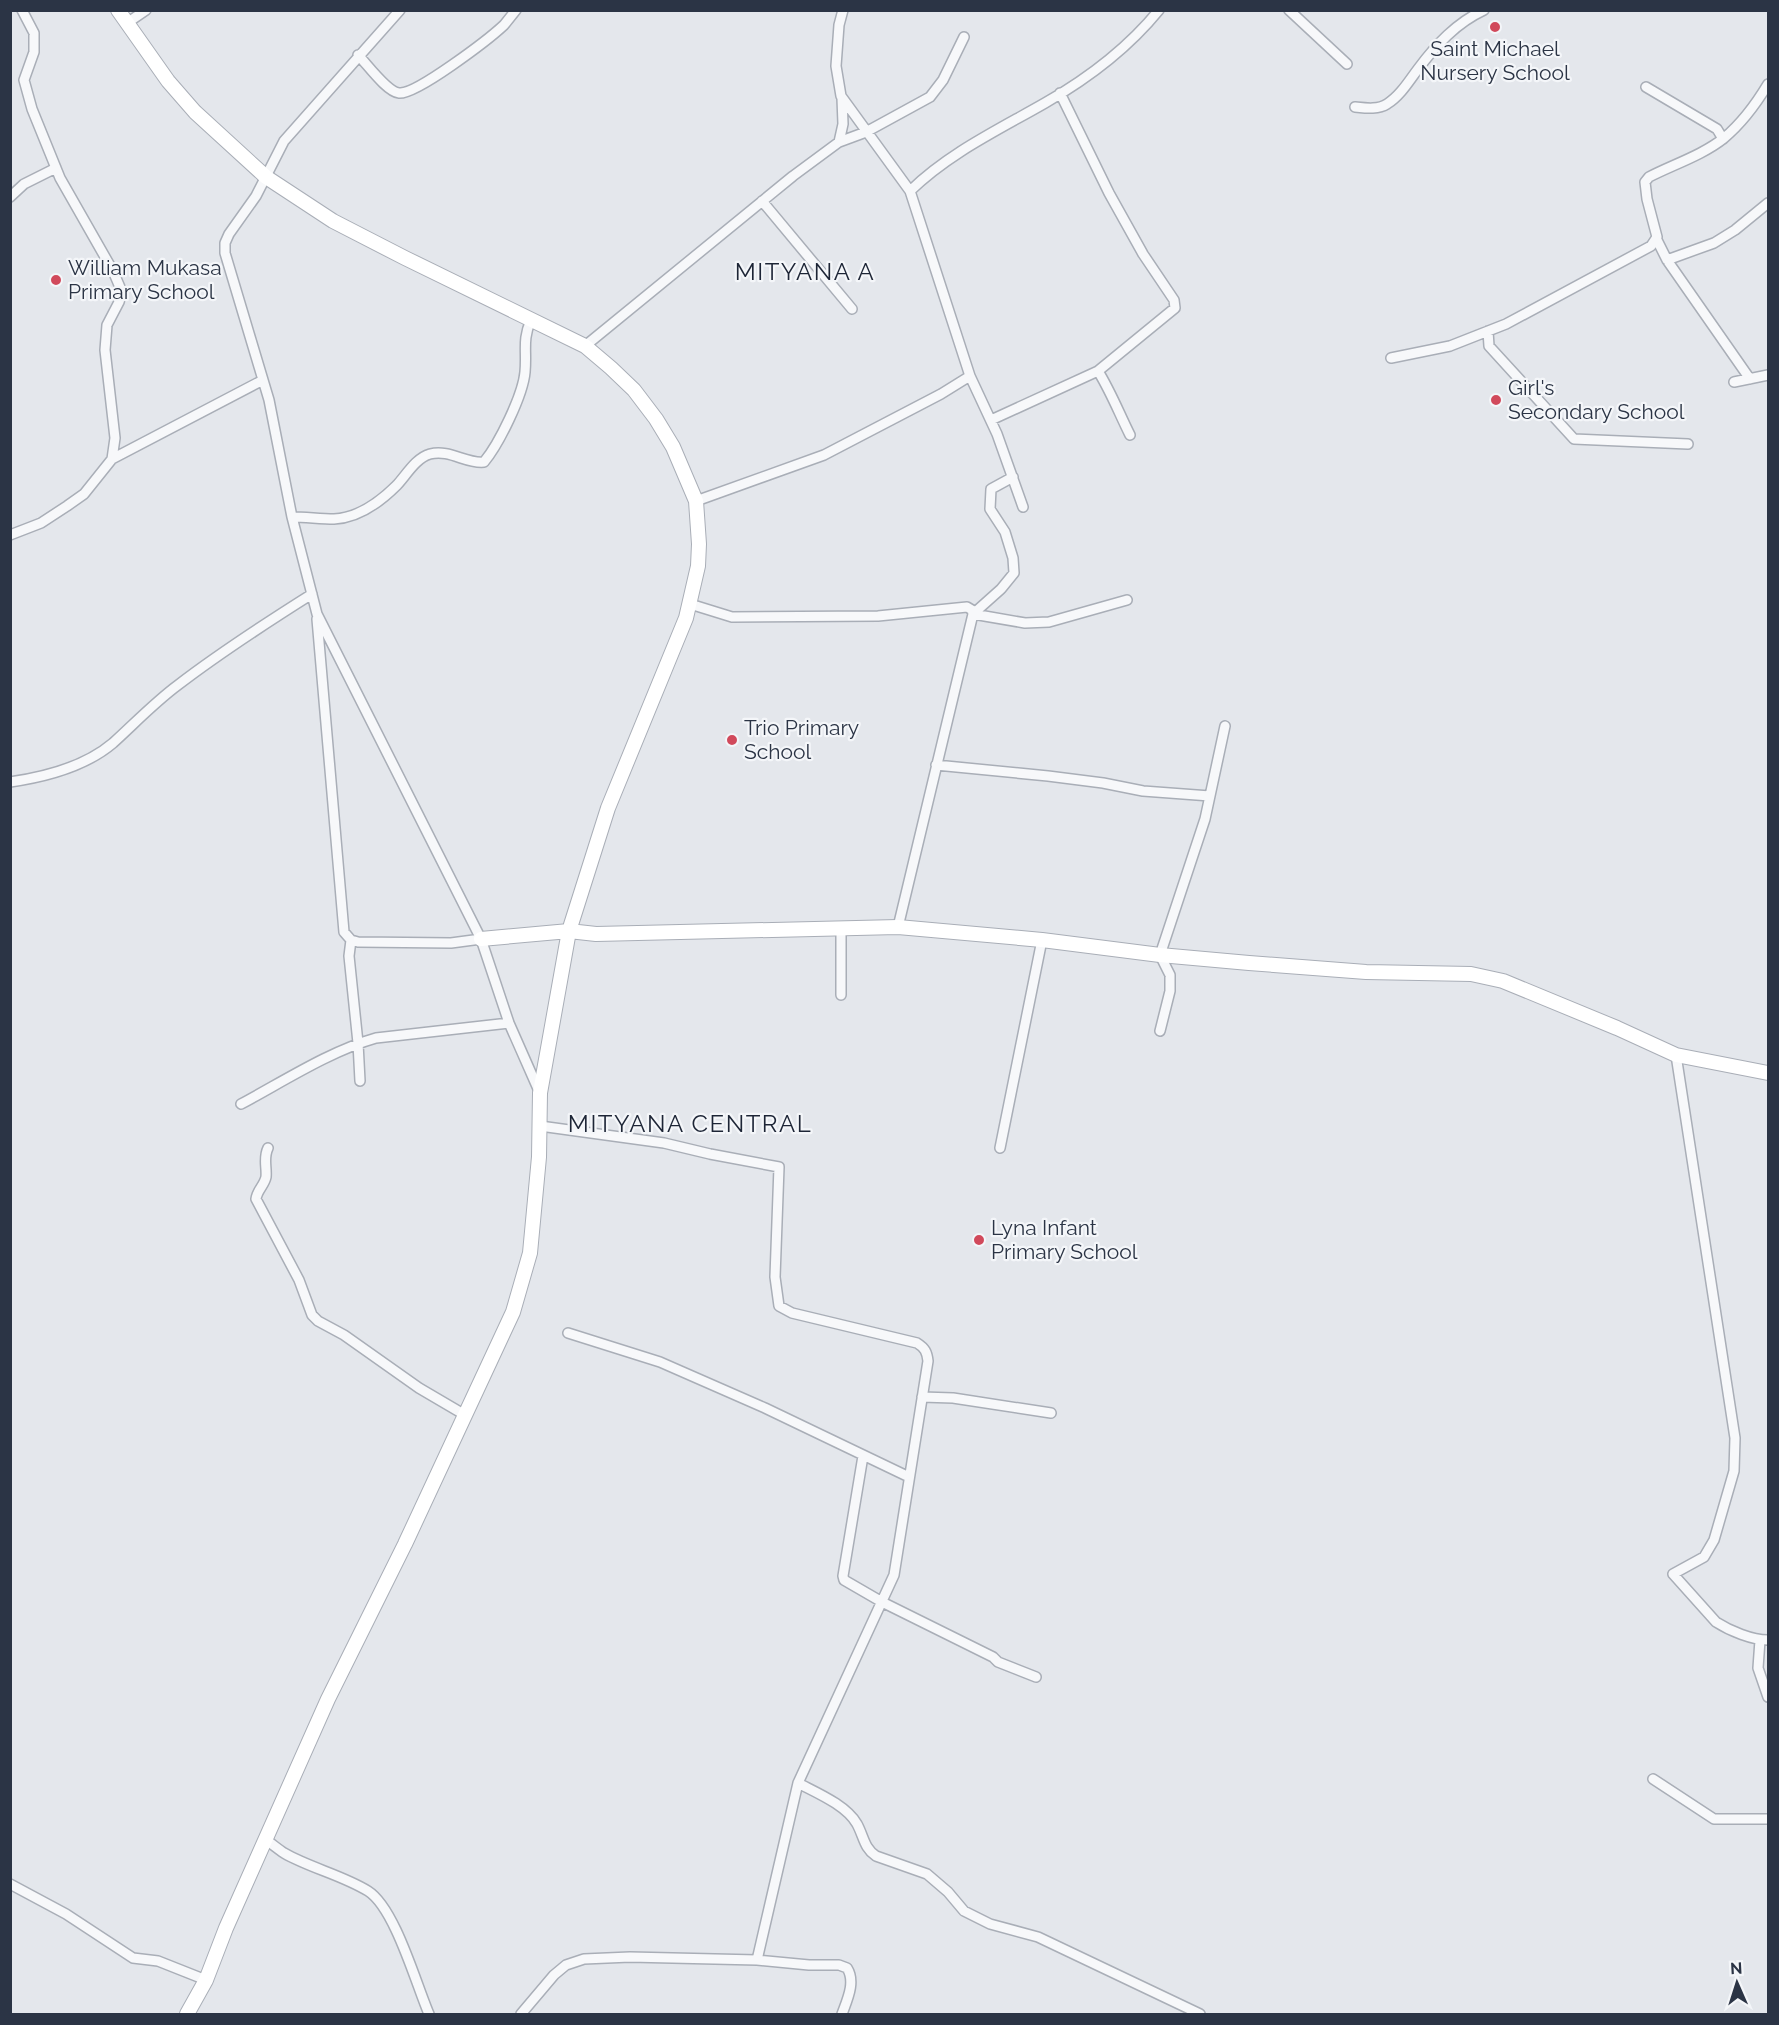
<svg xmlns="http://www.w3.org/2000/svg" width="1779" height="2025" viewBox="0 0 1779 2025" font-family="Raleway,sans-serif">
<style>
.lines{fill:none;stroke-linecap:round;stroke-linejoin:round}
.street-casing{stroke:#a9aeb7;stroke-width:12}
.secondary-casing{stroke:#a9aeb7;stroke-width:16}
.street{stroke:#f7f8fa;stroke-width:9}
.secondary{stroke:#fff;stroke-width:14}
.poi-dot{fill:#d1495b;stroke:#f4f6f9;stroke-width:2}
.labels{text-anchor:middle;stroke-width:4.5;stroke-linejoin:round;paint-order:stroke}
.poi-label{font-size:21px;fill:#2b3445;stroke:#f4f6f9;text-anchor:start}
.quarter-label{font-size:24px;letter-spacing:1.5px;fill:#1d2536;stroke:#f4f6f9}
</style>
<rect width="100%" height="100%" fill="#e4e7ec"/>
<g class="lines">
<defs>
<path id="street" d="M400 10 284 141 256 196 229 234 225 243V253L269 400 292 517 317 614 481 939 509 1023 539 1091
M843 10 839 25 836 66 841 96 910 191 970 376 997 434 1023 507
M1289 10 1347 64
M127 23 146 10
M358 55C367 64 387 92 399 93 416 95 489 39 504 25 508 20 512 15 516 10
M1646 87 1717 129 1723 139
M1355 107C1365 108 1378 110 1387 104 1400 96 1409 81 1418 69 1436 45 1456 23 1484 10
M839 142 843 124 842 98
M910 191C949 153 998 130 1045 103 1087 79 1128 48 1159 10
M10 197 24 184 56 168
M762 201 852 309
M1657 240 1667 260 1750 379
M1667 260 1714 243 1735 230 1768 203
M1488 331 1489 346 1574 439 1688 444
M585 346 793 176 839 142 866 132 930 97 943 80 964 37
M1391 358 1450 346 1506 324 1651 246 1657 237 1647 199 1645 182 1649 177C1672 165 1703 155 1724 138 1742 123 1756 104 1768 84
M1098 371C1111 392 1119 413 1130 435
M1734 382 1768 375
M991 420 1098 371 1175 308 1174 300 1143 254 1109 193 1060 93
M112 459 263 380
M1013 477 991 489 990 509 1005 532 1013 558 1014 573 1001 589 973 614 1025 623 1049 622 1127 600
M696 501 824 455 941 394 970 376
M292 517C306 517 320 519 334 519 358 518 380 502 397 485 407 474 416 458 430 454 450 449 466 464 484 462 499 444 523 395 525 372 527 351 522 340 531 320
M10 535 41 523 67 506 84 494 112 459 115 438 105 350 107 325 119 302 122 292 113 271 60 178 32 109 24 80 34 52V33L22 10
M690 604 732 617 878 616 967 607 972 610 973 614 898 927
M317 619 344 932 351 940 358 942 451 943 481 939
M936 765 1048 776 1103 783 1143 791 1210 796
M10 782C45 777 86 766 113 743 135 723 155 702 178 685 221 652 266 623 312 594
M841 928V995
M351 940 349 956 358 1043 360 1081
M1160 1031 1170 991V975L1160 955 1205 819 1225 726
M1676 1055 1735 1438 1734 1471 1714 1540 1704 1557 1673 1574 1716 1622C1730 1631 1752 1640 1768 1640
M241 1104C284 1081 330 1051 376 1038L509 1023
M540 1126 664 1143 710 1154 779 1167 775 1277 779 1306 792 1313 917 1343C925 1348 927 1352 928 1361L894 1575 798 1783 757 1960
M268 1148C263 1158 267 1167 266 1177 264 1186 257 1190 256 1199L299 1280 312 1315 318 1321 344 1335 419 1388 465 1415
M1000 1148 1042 940
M568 1333 660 1362 765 1408 909 1477
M922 1397 953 1398 1051 1413
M863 1456 843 1576 844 1580 882 1602 993 1657 998 1662 1036 1677
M1760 1640 1758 1668 1768 1697
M1653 1779 1714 1819H1768
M798 1783C817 1793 846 1805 857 1824 864 1837 864 1848 876 1856L927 1874 948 1892 964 1911 990 1924 1038 1937 1200 2014
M265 1839C272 1844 278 1849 284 1853 310 1868 342 1875 368 1891 395 1908 416 1984 429 2014
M10 1884 66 1914 133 1958 158 1961 206 1980
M521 2014 554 1975 566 1965 584 1959 630 1957 757 1960 809 1965H839L847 1968C856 1982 847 2000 842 2014"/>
<path id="secondary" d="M118 10 168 81 195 112 266 177 333 221 405 258 585 346 611 368 634 390 656 419 673 447 696 501 699 544 698 566 686 618 608 808 569 931 540 1093 539 1157 530 1253 513 1312 405 1544 328 1699 226 1928 206 1980 187 2014
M481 939 569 931 596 934 898 927 1042 940 1160 955 1249 963 1366 972 1471 974 1503 981 1617 1028 1676 1055 1768 1073"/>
</defs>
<use href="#street" class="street-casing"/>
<use href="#secondary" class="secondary-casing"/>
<use href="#street" class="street"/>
<use href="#secondary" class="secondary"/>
</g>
<g class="poi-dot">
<circle cx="1495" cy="27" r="6"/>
<circle cx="56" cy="280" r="6"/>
<circle cx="1496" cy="400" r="6"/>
<circle cx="732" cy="740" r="6"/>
<circle cx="979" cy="1240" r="6"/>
</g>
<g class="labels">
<g class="poi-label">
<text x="1495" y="56" text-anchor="middle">Saint Michael<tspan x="1495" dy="24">Nursery School</tspan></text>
<text x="68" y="275">William Mukasa<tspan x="68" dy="24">Primary School</tspan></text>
<text x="1508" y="395">Girl's<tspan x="1508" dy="24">Secondary School</tspan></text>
<text x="744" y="735">Trio Primary<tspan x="744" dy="24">School</tspan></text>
<text x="991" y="1235">Lyna Infant<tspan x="991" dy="24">Primary School</tspan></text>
</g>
<g class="quarter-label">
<text x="805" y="280">MITYANA A</text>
<text x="690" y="1132">MITYANA CENTRAL</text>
</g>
</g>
<rect width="1779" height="2025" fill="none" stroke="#2b3445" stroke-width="24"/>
<g transform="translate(1737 1983) rotate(357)" stroke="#f4f6f9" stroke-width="4.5" paint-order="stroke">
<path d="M0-4.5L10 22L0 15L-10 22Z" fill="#2b3445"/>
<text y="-9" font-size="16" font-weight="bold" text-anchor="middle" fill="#2b3445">N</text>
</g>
</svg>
